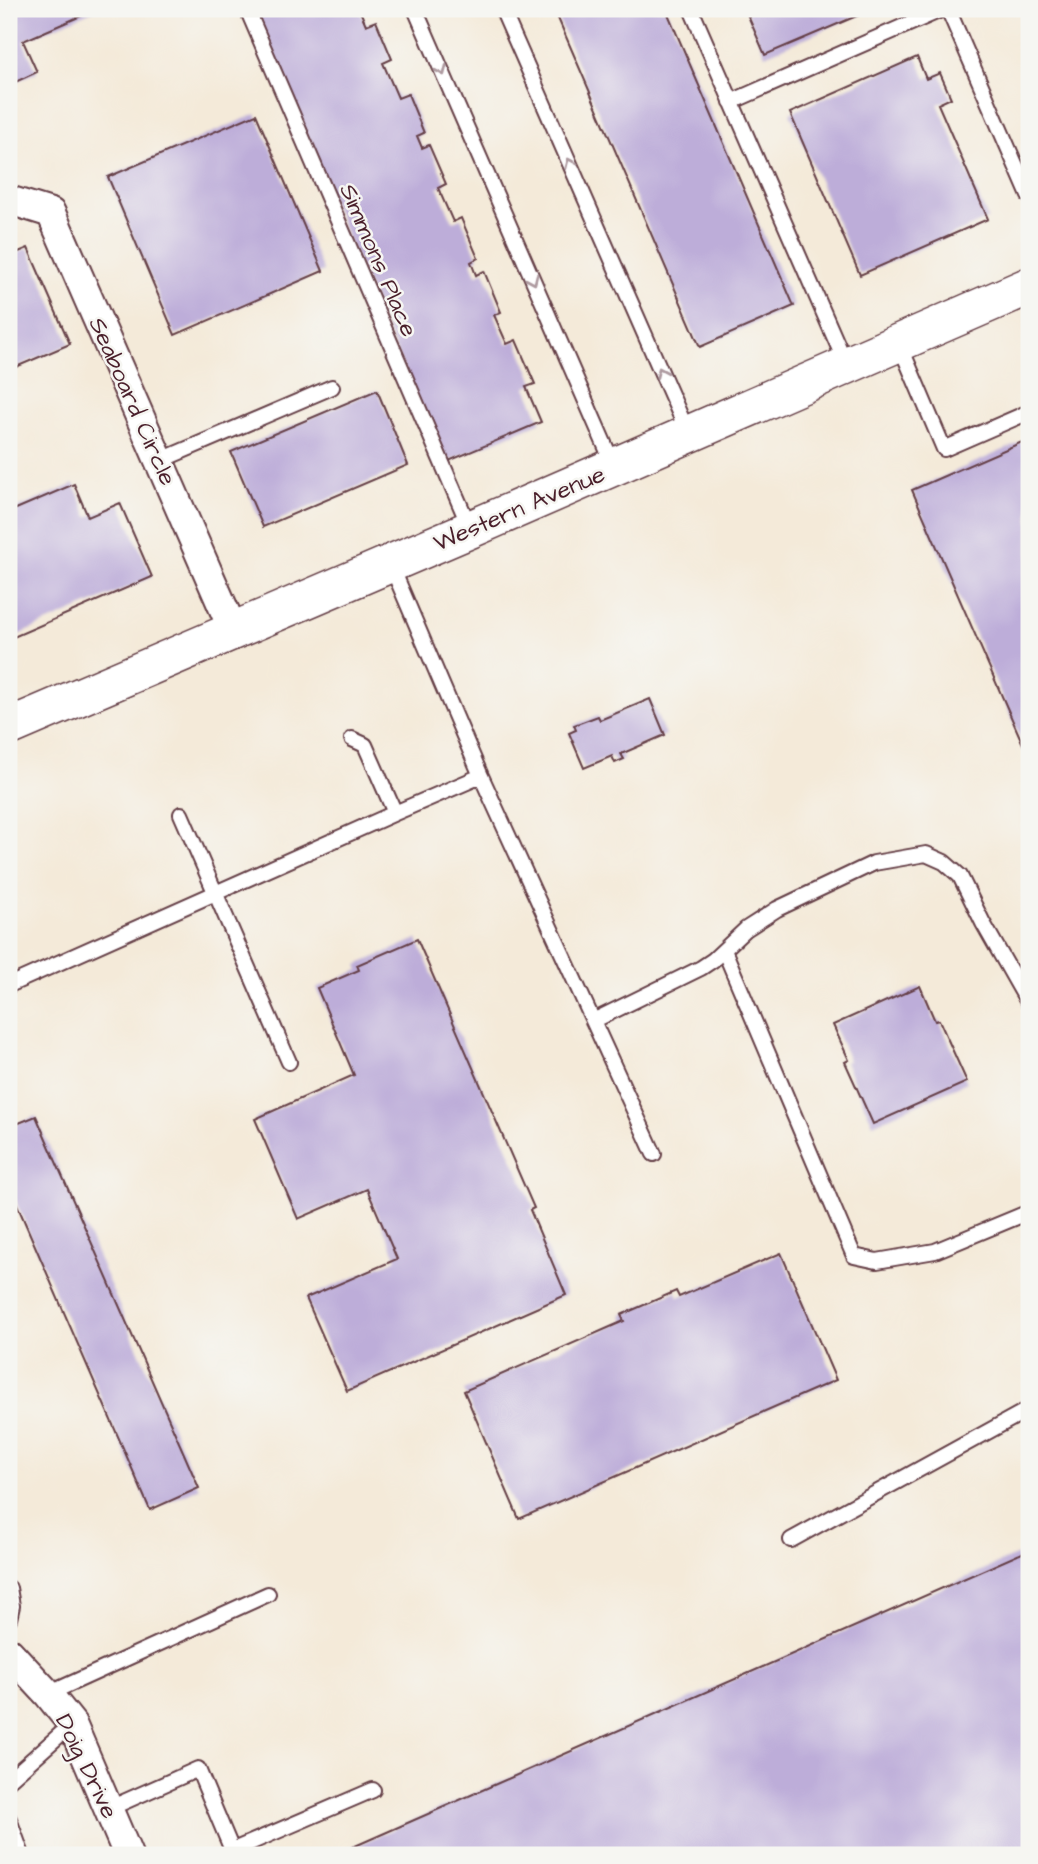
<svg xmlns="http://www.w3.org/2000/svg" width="1038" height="1864" viewBox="0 0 1038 1864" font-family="'Architects Daughter',sans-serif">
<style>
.building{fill:#bdadd9}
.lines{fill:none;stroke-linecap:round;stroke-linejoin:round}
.service-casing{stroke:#643d45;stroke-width:18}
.minor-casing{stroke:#643d45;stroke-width:32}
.tertiary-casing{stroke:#643d45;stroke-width:40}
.service{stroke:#fff;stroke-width:14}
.minor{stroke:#fff;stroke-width:28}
.tertiary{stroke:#fff;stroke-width:37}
.oneway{stroke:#ae9aa0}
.labels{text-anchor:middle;stroke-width:5;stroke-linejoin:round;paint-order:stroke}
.street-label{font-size:24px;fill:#4a1f2b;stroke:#f6f6f2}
</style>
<rect width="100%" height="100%" fill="#f6f6f2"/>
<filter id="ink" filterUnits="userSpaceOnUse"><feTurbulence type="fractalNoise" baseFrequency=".0143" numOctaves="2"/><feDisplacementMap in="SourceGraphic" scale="14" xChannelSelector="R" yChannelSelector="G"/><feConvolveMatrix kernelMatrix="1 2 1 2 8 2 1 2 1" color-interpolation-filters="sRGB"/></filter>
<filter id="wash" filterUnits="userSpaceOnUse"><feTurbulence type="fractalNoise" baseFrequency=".00686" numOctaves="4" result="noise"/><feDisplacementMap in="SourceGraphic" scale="28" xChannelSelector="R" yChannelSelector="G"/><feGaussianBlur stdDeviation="1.57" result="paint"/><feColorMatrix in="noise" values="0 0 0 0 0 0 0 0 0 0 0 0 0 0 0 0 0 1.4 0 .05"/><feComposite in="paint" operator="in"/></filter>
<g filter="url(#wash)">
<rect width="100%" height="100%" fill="#f4ead9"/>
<g id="blocks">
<path class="building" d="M9 9H97L23 41 37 72 9 85Z
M250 9H366L360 11 366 25 376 21 392 59 383 63 398 98 408 94 424 133 417 136 422 148 429 145 446 184 438 188 453 222 461 218 478 258 471 262 476 275 484 271 501 312 494 315 507 344 516 340 535 384 526 387 541 422 444 463Z
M554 9H666L794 306 700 347Z
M745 9H873L765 55Z
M917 57 926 79 940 73 951 98 938 104 988 219 860 275 790 113Z
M256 114 323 271 175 335 108 177Z
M28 248 70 344 9 370V256Z
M377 390 408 465 263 527 231 452Z
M1029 439V758L912 490Z
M74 484 88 517 120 503 152 577 9 639V512Z
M650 699 665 735 621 754 624 759 615 763 612 756 584 768 569 733 576 730 574 725 598 716 600 720Z
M417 939 534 1208 530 1210 566 1295 347 1391 306 1298 397 1259 367 1189 298 1219 255 1119 354 1075 317 988 359 970 357 965Z
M920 986 935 1021 939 1020 967 1082 873 1124 845 1062 849 1060 833 1025Z
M36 1116 199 1488 150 1510 9 1186V1127Z
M781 1253 836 1380 519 1519 464 1391 624 1321 621 1315 676 1291 679 1297Z
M1029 1550V1855H349L346 1850Z"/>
</g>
</g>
<g filter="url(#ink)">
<use href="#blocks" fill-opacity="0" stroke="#643d45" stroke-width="2"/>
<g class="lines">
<defs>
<path id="service" d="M247 9 470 528
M415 9 614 466
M502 9 688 433
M691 9 846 364
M948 9 1029 196
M731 102 943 9
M899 343 944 449 1029 412
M159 461 332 387
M352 739 365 745 395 813 481 776 391 565
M481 776 654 1154
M181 814 289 1062
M724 950 854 1256 877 1261 935 1251 1029 1212
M9 985 395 813
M593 1021 701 968 713 960 746 929 777 909 874 863 926 854 944 862 960 876 983 923 1029 1004
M791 1540 1029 1409
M9 1588 12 1606 9 1619
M48 1694 268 1594
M9 1780 72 1724
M108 1809 198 1769 234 1855
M9 1819 22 1855
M231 1851 373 1790"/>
<path id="minor" d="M9 200 51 213 233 630
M9 1652 48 1694 72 1724 128 1855"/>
<path id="tertiary" d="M9 727 471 529 1029 286"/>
</defs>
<use href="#service" class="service-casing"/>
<use href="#minor" class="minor-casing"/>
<use href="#tertiary" class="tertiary-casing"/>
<use href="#service" class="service"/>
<use href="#minor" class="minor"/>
<use href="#tertiary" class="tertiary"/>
</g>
<defs><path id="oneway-chevron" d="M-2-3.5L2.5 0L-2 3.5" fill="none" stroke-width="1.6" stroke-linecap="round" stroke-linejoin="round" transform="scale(1.75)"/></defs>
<g class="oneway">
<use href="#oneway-chevron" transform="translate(442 71) rotate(66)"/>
<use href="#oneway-chevron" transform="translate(570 163) rotate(-114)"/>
<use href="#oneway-chevron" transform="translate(533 280) rotate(66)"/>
<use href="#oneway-chevron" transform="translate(661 372) rotate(-114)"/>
</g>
</g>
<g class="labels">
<g class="street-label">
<text transform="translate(379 260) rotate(67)" y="8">Simmons Place</text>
<text transform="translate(133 401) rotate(66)" y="8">Seaboard Circle</text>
<text transform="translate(519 508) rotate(-23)" y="8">Western Avenue</text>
<text transform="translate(87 1766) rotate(64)" y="8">Doig Drive</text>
</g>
</g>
<rect width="1038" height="1864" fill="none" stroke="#f6f6f2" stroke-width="35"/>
</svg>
